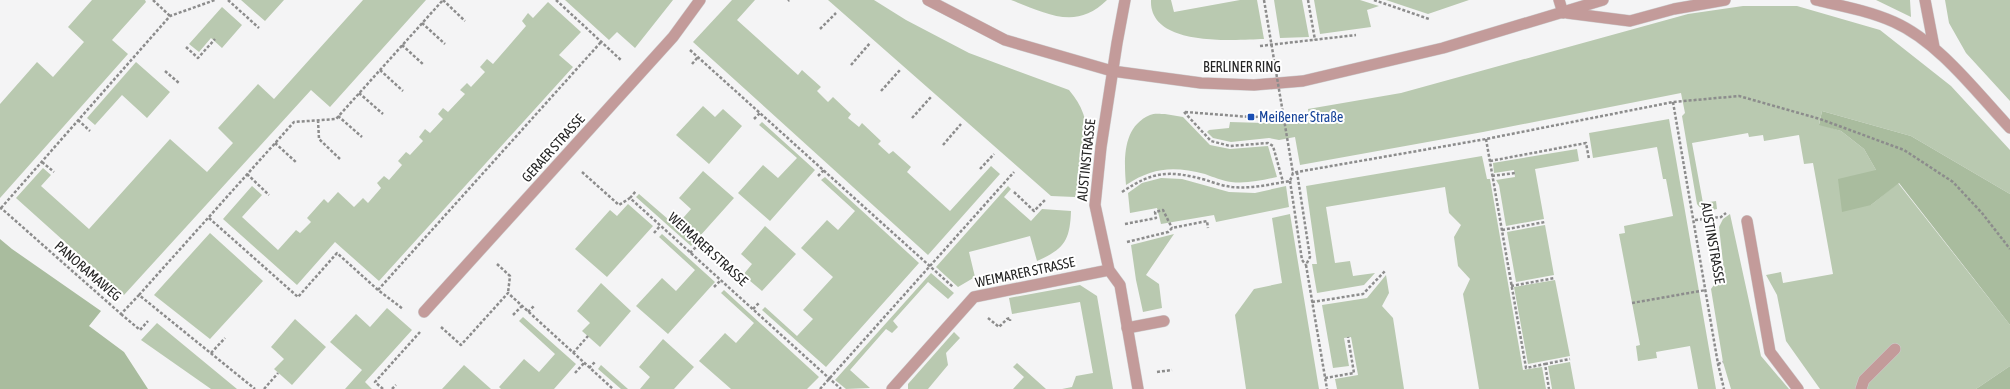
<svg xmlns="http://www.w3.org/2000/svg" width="2010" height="389" viewBox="0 0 2010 389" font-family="'Asap Condensed',sans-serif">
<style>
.green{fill:#b9c9b0}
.forest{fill:#a9bc9e}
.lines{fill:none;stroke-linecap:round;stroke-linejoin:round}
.service-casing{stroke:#cfcfd0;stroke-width:12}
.minor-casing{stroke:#cfcfd0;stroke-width:12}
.tertiary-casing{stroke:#cfcfd0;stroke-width:12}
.path{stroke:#8c8c8c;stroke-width:2.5;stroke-dasharray:3 2;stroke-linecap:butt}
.service{stroke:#c39b9a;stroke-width:11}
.minor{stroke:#c39b9a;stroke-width:11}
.tertiary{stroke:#c39b9a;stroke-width:11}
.path-bridge{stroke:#8c8c8c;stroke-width:2.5;stroke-dasharray:3 2;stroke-linecap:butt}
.transit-dot{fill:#1a4fb4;stroke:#fff;stroke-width:1.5}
.labels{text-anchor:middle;stroke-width:4;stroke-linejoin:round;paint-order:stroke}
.street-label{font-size:14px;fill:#262626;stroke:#fff}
.transit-label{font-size:14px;fill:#164399;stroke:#fff;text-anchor:start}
</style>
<rect width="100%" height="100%" fill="#f4f4f5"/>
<path class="green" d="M92 0H145L146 2 112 40 128 54 0 198V104L37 62 53 77 84 42 68 27Z
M241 0H284L265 21Z
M363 0H426L330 107 311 90 124 295 16 198 43 168 51 175 41 186 89 229 170 139 207 172 233 143 218 128 258 84 274 99Z
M565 0H673L635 48 617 32 609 40Z
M732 0H755L737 20 798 75 802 70 821 87 817 91 828 102 833 97 851 114 848 118 859 127 862 123 881 141 878 144 889 154 893 151 911 167 907 172 950 211 991 166 1000 174 928 255 693 42Z
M828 0H874L906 20 969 53 1069 90C1099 125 1085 157 1075 197L1051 196Z
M1011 0H1107C1076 31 1046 13 1011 0Z
M1151 0H1171L1174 12 1240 0H1257L1264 39C1233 40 1149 47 1151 0Z
M1274 0H1302L1309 37 1280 38Z
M1314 0H1360L1379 6 1367 10 1371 27 1320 34Z
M1386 0H1469L1428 14Z
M1876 0H1910L1911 17Z
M1945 0H2010V101L1966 53 1949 23Z
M548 2 581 32 559 55 573 67 379 281 335 242 297 285 223 219 252 186 262 195 242 217 278 250 296 230 300 233 311 222 307 218 324 199 328 203 338 192 354 207 363 198 368 203 381 188 377 183 384 176 389 180 402 165 398 161 406 152 410 155 423 141 419 137 425 129 430 133 443 119 438 114 443 108 448 112 465 94 460 90 467 83 471 87 485 72 480 67 487 59 493 64 526 26 522 21 528 13 533 18Z
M1743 6H1797L1880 30 1951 86 2010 150V194L1911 136 1822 111 1819 124 1841 131 1864 149 1876 170 1871 205 1898 183 2010 325V366L1976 389H1820L1786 341 1777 295 1766 275 1781 272 1783 283 1833 274 1813 163 1804 164 1799 135 1764 141 1763 135 1749 137 1748 133 1692 143 1703 203 1716 201 1717 209C1708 211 1703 212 1697 204L1682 116 1685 113 1681 93 1483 132 1300 165 1295 137 1279 140 1269 138 1231 142 1213 138 1207 132 1209 130 1229 128 1230 122 1294 124 1310 120 1308 109 1401 93 1688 14Z
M222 7 242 25 222 48 211 38 199 52 189 44Z
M136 62 170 92 147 118 122 95 95 125 87 118Z
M703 106 715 117 723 109 742 126 709 164 676 135Z
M1165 114 1183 117 1210 145 1230 149 1268 146 1277 177C1262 180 1247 184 1231 182 1223 181 1213 177 1205 174 1174 166 1153 167 1126 185 1124 160 1122 127 1150 115 1154 113 1161 114 1165 114Z
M1669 119 1716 389H1698L1690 346 1656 352 1657 358 1638 361 1636 346 1640 345 1619 234 1625 233 1624 226 1673 216 1666 179H1663L1657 147 1593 158 1589 133Z
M762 122 815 170 770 221 738 193 763 165 778 178 797 158 759 125Z
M1577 149 1579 161 1535 169 1544 219 1506 226 1499 185 1496 180 1515 177 1514 170 1494 173 1493 163Z
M1482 156 1487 179H1490L1523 370 1542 367 1546 389H1479L1463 294 1470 279 1458 266 1454 237 1461 225 1449 213 1445 187 1326 207 1335 263 1350 261 1353 276 1375 273 1364 285 1317 293 1312 264H1317L1306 186Z
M703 171 734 198 691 246 636 197 639 194 676 226 691 209 679 198Z
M825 177 919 263 826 367 762 310 765 307 797 336 813 319 803 310 833 277 801 248 827 220 838 230 855 211 821 180Z
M1161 178 1182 179 1229 192 1255 193 1286 186 1289 207 1216 222 1214 215 1161 224 1157 208 1130 213 1128 193 1142 183Z
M1008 186 1011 189 1004 197 1031 221 1042 209 1071 211C1070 241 1064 249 1037 261L1030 236 969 252 975 277 958 287 936 267Z
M628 204 653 226 607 277 575 249 610 210 617 216Z
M1290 214 1319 389H1246L1235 315 1254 289 1282 283 1272 218Z
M1730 214 1761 356 1789 389H1731L1723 362 1711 289 1724 271 1719 227 1723 219Z
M1545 225 1554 275 1516 282 1507 232Z
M765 226 796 254 762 291 743 275 752 264 741 254Z
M210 233 263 281 210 339 154 295Z
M662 234 715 282 668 334 636 306 662 278 676 291 695 270 659 237Z
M1174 234 1146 275 1159 284 1162 308 1143 312 1136 280 1131 245Z
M931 273 954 293 948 299 928 282 893 321 898 327 892 333 886 329 850 370 870 388 846 389 835 380Z
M1386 275 1389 293 1382 306 1393 318 1404 389H1337L1335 379 1358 375 1351 337 1344 338 1349 366 1333 368 1322 305 1367 298Z
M1555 280 1570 356 1528 364 1514 287Z
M601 283 631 311 600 347 582 331 590 323 577 311Z
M1080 285 1097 296 1113 389H1062L1072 387 1076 376 1093 373 1080 302 1012 314 1009 298Z
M724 290 819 377 807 389H731L699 361 725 333 736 343 754 323 721 293Z
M387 308 412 330 365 382 372 389H345L362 370 330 342 356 314 370 327Z
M523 317 576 364 554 389H501L499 387 524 359 539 372 555 354 519 321Z
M295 319 326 347 292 385 274 369 284 359 271 347Z
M157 323 237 389H211L141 340Z
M954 332 960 338 946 353 948 365 928 389H908V384Z
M663 339 694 367 674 389H640L650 377 639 367Z
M1570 362 1575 389H1552L1548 366Z
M1017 363 1046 389H1013L1024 377 1013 367Z
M464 365 491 389H442Z
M601 365 628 389H621L598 369Z"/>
<path class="forest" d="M1822 111 1911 136 2010 194V325L1899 183 1871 205 1842 212 1838 179 1876 170 1864 149 1841 131 1819 125Z
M0 239 12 249 101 311 89 326 124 352 148 389H0Z
M2010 366V389H1976Z"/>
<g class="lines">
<defs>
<path id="service" d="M1747 221 1770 352 1798 389
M1127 328 1164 321
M1861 389 1864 380 1895 349"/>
<path id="minor" d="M1125 0 1117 43 1101 147 1095 205 1109 270 1120 285 1138 389
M1559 0 1563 13
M424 312 673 37 700 0
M892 389 974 297 1109 270"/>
<path id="tertiary" d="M928 0 1005 40 1112 71 1201 83 1254 85 1303 81 1443 48 1603 0
M1816 0C1842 6 1869 11 1894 22 1939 42 1977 93 2010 128
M1925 0 1934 47
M1567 13 1630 21 1674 9 1725 0"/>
</defs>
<use href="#service" class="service-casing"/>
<use href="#minor" class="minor-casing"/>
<use href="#tertiary" class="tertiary-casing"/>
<path class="path" d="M153 0 170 16
M228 0 259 28
M443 0 465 21
M556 0 622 61
M1308 0 1315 40
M1374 0 1429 19
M788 1 789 0
M422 23 445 44
M820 29 836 13
M402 45 424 65
M1260 46 1356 35
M186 47 198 58 215 39
M690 50 953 287
M692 64 698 57
M851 65 870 43
M380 70 403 91
M165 71 179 83
M881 91 900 70
M359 93 383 114
M1673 102 1718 364 1724 389
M1184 112 1211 141 1230 146 1268 143 1273 146 1283 182
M1185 112 1251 117 1299 116
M338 116 362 137
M912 118 931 97
M754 119 760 113
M78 120 90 131
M318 120 319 139 341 160
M1486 139 1526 368 1545 364 1549 389
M275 143 297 163
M943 145 961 124
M1490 161 1586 143 1589 159
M42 162 54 172
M980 169 994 154
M582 172 619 205 630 198 841 389
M1297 172 1310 257 1306 265 1327 389
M247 174 269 195
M818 176 824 170
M1492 176 1515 173
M1290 181 1302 260 1306 265
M1014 192 1034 211 1045 200
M1122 192C1153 171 1169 170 1206 180 1214 183 1224 186 1232 187 1253 189 1271 184 1290 181L1293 173 1297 172 1486 139 1673 102 1739 96 1820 119 1904 150 1953 182 1982 213 2010 249
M630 198 636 191
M1 208 170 16 215 0
M0 209 1 208 121 314 139 295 255 389
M209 218 298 297 337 253 378 290 403 309
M1695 220 1721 217 1726 213
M1125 224 1156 218 1155 212 1163 210 1172 228
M1502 230 1545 222
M654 233 660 226
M1127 242 1168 232 1172 228 1207 221 1208 228
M690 253 697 246
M497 264 510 276 508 293
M1511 286 1555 278
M714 287 721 280
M378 290 601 42
M139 295 294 122 336 119 443 0
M1312 302 1363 294 1385 271
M1632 303 1706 290
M753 309 760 302
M528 312 535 305
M121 314 140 330 148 321
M513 315 522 306
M988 318 999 327 1007 319 1010 318V321
M441 327 461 345 508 293 613 389
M211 353 225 338
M573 353 588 336
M1545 364 1570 359
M1718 364 1723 362
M589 368 596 361
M1157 372 1172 370
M575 373 584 363
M1325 378 1354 373 1348 337
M264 389 278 373
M383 389 375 382 420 332
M392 389 396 385
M820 389 1014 172"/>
<use href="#service" class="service"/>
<use href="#minor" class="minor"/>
<use href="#tertiary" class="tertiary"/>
<path class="path-bridge" d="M1264 0 1293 173"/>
</g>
<rect class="transit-dot" x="1247" y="113" width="8" height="8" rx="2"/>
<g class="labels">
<g class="street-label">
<text x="1242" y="72">BERLINER RING</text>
<text transform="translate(553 148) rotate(-48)" y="5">GERAER STRASSE</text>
<text transform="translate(1086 160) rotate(-84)" y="5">AUSTINSTRASSE</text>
<text transform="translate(1713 243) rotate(80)" y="5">AUSTINSTRASSE</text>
<text transform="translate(708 249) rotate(42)" y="5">WEIMARER STRASSE</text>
<text transform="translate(88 271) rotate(41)" y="5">PANORAMAWEG</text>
<text transform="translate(1025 272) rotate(-12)" y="5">WEIMARER STRASSE</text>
</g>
<g class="transit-label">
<text x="1259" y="122">Meißener Straße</text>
</g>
</g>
</svg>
